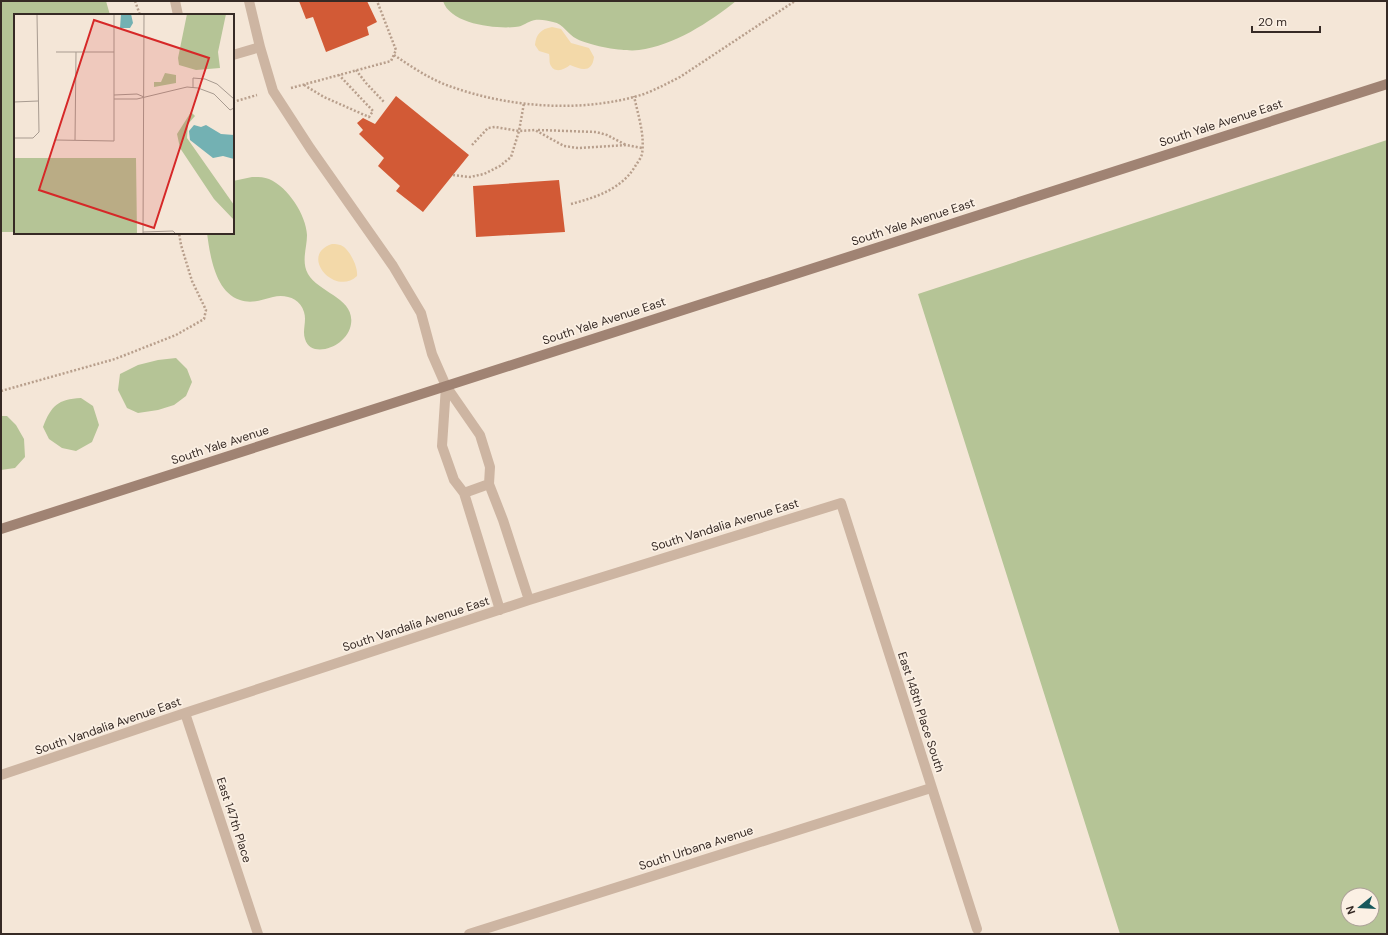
<svg xmlns="http://www.w3.org/2000/svg" width="1388" height="935" viewBox="0 0 1388 935" font-family="'DM Sans',sans-serif">
<style>
.green{fill:#b5c496;fill-rule:evenodd}
.sand{fill:#f3d9a9}
.building{fill:#d25a36}
.lines{fill:none;stroke-linecap:round;stroke-linejoin:round}
.path{stroke:#b89f8c;stroke-width:2.5;stroke-dasharray:2 2;stroke-linecap:butt}
.lane{stroke:#cdb5a2;stroke-width:10}
.street{stroke:#cdb5a2;stroke-width:10}
.secondary{stroke:#a08373;stroke-width:10}
.labels{text-anchor:middle;stroke-width:3.5;stroke-linejoin:round;paint-order:stroke}
.street-label{font-size:12px;fill:#362a25;stroke:#fbf0e4}
.inset-road{fill:none;stroke:#a89b90;stroke-width:1}
.view{fill:#d62828;fill-opacity:0.15;stroke:#d62828;stroke-width:2}
.inset-edge{fill:none;stroke:#362a25;stroke-width:2}
</style>
<rect width="100%" height="100%" fill="#f4e6d7"/>
<path class="green" d="M1 1H106L110 15H15V232H1Z
M443 1H736C710 22 673 46 639 50 624 52 591 46 577 39 567 34 564 24 553 22 546 20 536 18 529 22 524 24 521 27 515 27 495 29 450 24 443 1Z
M1387 140V934H1120L918 294ZM1348 895H1372V919H1348Z
M252 177C258 177 264 177 269 179 288 187 306 215 307 235 307 248 301 261 308 274 319 293 355 298 351 324 350 331 346 337 340 342 330 350 310 355 305 339 302 330 307 321 304 312 300 298 285 294 273 297 262 300 251 304 240 300 215 292 210 255 207 233H233V181Z
M176 358 187 369 192 382 186 396 174 405 158 410 138 413 127 408 118 390 120 374 138 365 158 360Z
M81 398 93 406 99 425 92 442 76 451 62 448 49 439 43 427C51 406 58 399 81 398Z
M1 416H7L16 425 24 439 25 457 15 468 1 470Z"/>
<path class="sand" d="M552 27 561 29 571 43 589 48 594 57C592 73 582 70 570 65 564 70 554 74 550 64 549 61 550 58 549 54L539 51 535 45C536 34 541 29 552 27Z
M332 244C336 244 340 244 344 247 351 253 358 267 357 276 335 297 298 255 332 244Z"/>
<path class="building" d="M299 1H367L377 22 367 27 369 35 326 52 313 17 306 19Z
M396 96 469 155 423 212 396 191 400 186 378 166 384 158 359 134 363 130 357 123 363 118 375 124Z
M559 180 565 232 476 237 473 186Z"/>
<g class="lines">
<path class="path" d="M135 1 140 15
M394 55C412 67 431 80 452 87 511 108 585 113 644 94 657 89 668 83 680 77L795 1
M356 70 366 83 384 102
M304 85 324 97 369 117 373 111 339 75
M291 88 391 61 396 50 377 1
M233 102 257 95
M538 130 596 132 607 135 626 145
M472 145 488 128 495 127 519 131 535 130 564 146 578 148 626 145 642 148
M453 175 470 177 484 174 500 166 511 157 519 131 524 103
M571 204C597 197 622 189 636 165 638 162 641 158 642 154 645 135 638 115 634 96
M1 391 115 359 176 335 204 319 206 310 192 281 181 245 179 233"/>
<path class="lane" d="M175 1 178 15
M249 1 260 47 273 91 310 148 393 266 421 313 432 354 446 386
M233 55 260 47"/>
<path class="street" d="M446 386 442 446 454 480 464 493 500 610
M446 386 480 435 490 467 489 484 503 520 529 600
M464 493 489 484
M185 713 258 934
M1 775 185 713 529 600 841 503 977 929
M469 934 931 788"/>
<path class="secondary" d="M1 529 1387 84"/>
</g>
<g class="labels">
<g class="street-label">
<text transform="translate(1221 123) rotate(-18)" y="4">South Yale Avenue East</text>
<text transform="translate(913 222) rotate(-18)" y="4">South Yale Avenue East</text>
<text transform="translate(604 321) rotate(-18)" y="4">South Yale Avenue East</text>
<text transform="translate(220 445) rotate(-18)" y="4">South Yale Avenue</text>
<text transform="translate(725 525) rotate(-17)" y="4">South Vandalia Avenue East</text>
<text transform="translate(416 624) rotate(-18)" y="4">South Vandalia Avenue East</text>
<text transform="translate(921 712) rotate(72)" y="4">East 148th Place South</text>
<text transform="translate(108 726) rotate(-19)" y="4">South Vandalia Avenue East</text>
<text transform="translate(234 820) rotate(72)" y="4">East 147th Place</text>
<text transform="translate(696 848) rotate(-18)" y="4">South Urbana Avenue</text>
</g>
</g>
<g transform="translate(14 14)">
<rect width="220" height="220" fill="#f4e6d7"/>
<path d="M173 0H212L204 38 206 54 182 56 165 51 164 44ZM151 59 162 61V69L140 73V68H147ZM177 98 181 102 174 110 173 124 220 191V206L200 185 166 134 163 120ZM0 144H122L123 220H0Z" fill="#b5c496"/>
<path d="M107 0H117L119 9 116 14H106ZM180 111 187 113 192 111 207 120 220 121V145L209 142 199 144 176 126 175 117Z" fill="#73b1b3"/>
<path class="inset-road" d="M0 0H59M42 38H100M179 74V64L191 65 203 70 220 85M100 81 123 80 130 83M100 85H123L173 73 184 74 200 80 216 96 220 94M0 88 24 87M0 124H19L25 118 23 1M42 126 100 127V0M61 126 62 38M129 218 159 217 162 220M129 220 130 0"/>
<path class="view" d="M80 6 195 44 140 214 25 176Z"/>
<rect width="220" height="220" class="inset-edge"/>
</g>
<rect width="1388" height="935" fill="none" stroke="#362a25" stroke-width="4"/>
<g transform="translate(1360 907) rotate(252)"><circle r="19" fill="#fbf0e4" stroke="#aca198"/>
<path d="M0-3L7 15L0 10L-7 15Z" fill="#17585c"/>
<text y="-6" font-size="11" font-weight="bold" text-anchor="middle" fill="#362a25">N</text>
</g>
<path d="M1252 26v6h68v-6" fill="none" stroke="#362a25" stroke-width="2"/>
<text x="1258" y="26" font-size="12" fill="#362a25" stroke="#fbf0e4" stroke-width="3" paint-order="stroke">20 m</text>
</svg>
